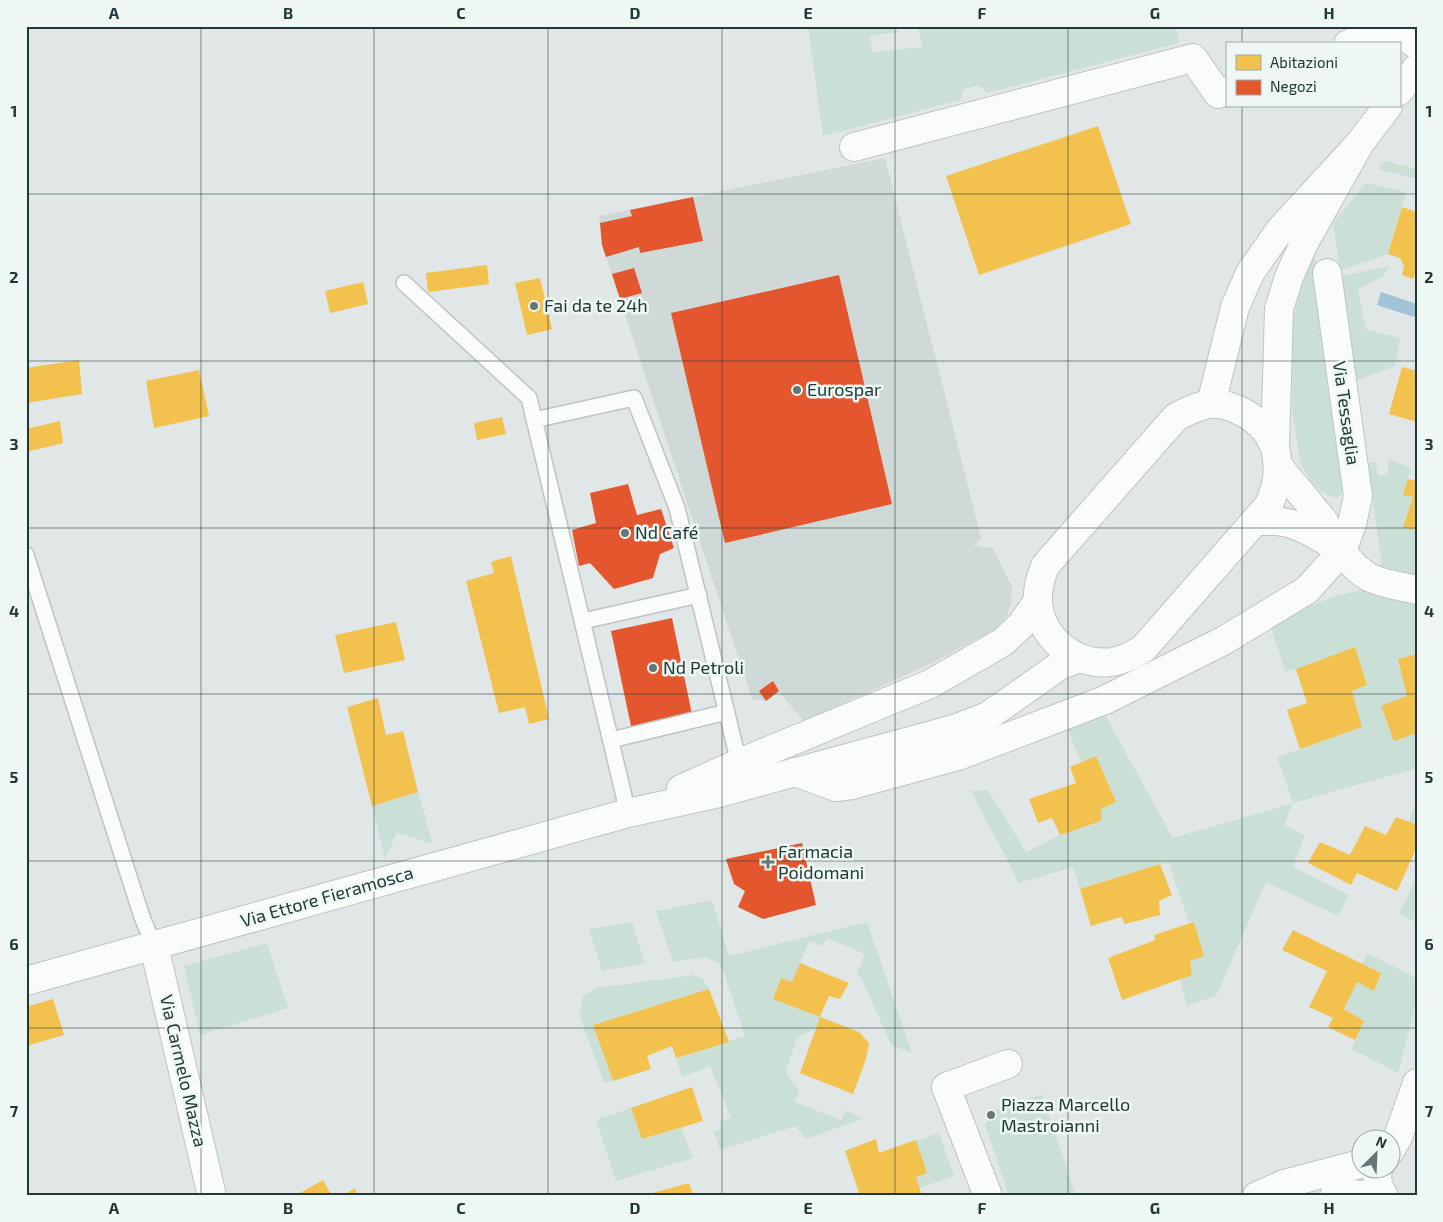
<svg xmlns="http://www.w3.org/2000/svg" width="1443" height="1222" viewBox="0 0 1443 1222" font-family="'Exo 2',sans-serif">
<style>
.built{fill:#cfd9d7}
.green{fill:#cae0d6}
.water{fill:#a1c3d6}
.homes{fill:#f2c14e}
.shops{fill:#e4572e}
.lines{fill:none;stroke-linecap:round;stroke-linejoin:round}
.lane-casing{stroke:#bec4c3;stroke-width:18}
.street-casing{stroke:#bec4c3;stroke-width:30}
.secondary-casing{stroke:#bdc5c3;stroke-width:30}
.lane{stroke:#fafbfb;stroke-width:15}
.street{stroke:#fafbfb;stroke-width:28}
.secondary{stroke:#fafbfb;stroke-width:28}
.grid{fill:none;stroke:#203938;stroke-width:1;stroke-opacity:0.55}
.poi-dot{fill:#647675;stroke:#eff7f4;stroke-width:2}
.labels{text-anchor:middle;stroke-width:5;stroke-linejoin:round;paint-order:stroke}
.poi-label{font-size:18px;fill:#203938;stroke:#eff7f4;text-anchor:start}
.street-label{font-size:18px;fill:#203938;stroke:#eff7f4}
.neatline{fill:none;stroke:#203938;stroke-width:2}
.grid-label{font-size:16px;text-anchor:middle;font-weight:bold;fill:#203938}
</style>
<rect width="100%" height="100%" fill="#e1e7e6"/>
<path class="built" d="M885 158 981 538 973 546 993 548 1012 587 1011 602 1007 616 994 630 928 665 804 721 779 692 766 701 752 699 606 257 602 245 599 216Z"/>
<path class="green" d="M808 26H897L898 32 869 36 873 52 923 47 917 26H1176L1179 43 987 93 978 85 964 89 960 100 823 136Z
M1385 161 1417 169V179L1378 169Z
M1366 183 1406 192 1388 254 1340 270 1333 223Z
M1314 251 1345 487 1343 493 1337 498 1329 496 1319 490 1310 480 1300 462 1292 409 1293 321 1304 275Z
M1390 266 1383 276 1358 289 1366 329 1400 338 1395 366 1355 381 1340 276Z
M1389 459 1411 468 1403 495 1413 497 1404 528 1417 530V576L1382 566 1368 465 1371 462H1376L1378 475H1387Z
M1362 590 1379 592 1417 602V654L1398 659 1407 696 1382 707 1394 740 1417 733V768L1293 803 1284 825 1305 835 1293 867 1349 895 1338 916 1266 882 1216 996 1187 1006 1180 979 1192 975 1190 961 1204 955 1194 922 1189 923 1169 863 1160 864 1080 889 1073 867 1019 883 971 791 988 790 1026 852 1060 835 1101 821V809L1115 802 1096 756 1081 762 1068 730 1105 715 1173 838 1293 803 1277 757 1362 727 1352 691 1367 685 1354 647 1297 669 1285 671 1271 628C1302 608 1326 597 1362 590Z
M418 792 433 844 397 833 385 859 372 806Z
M1417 801V825L1408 822Z
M1417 876V923L1399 914Z
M712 900 729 956 867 922 912 1053 891 1045 863 981 857 974 865 954 827 938 822 946 809 941 792 982 781 978 773 998 820 1017 815 1029 797 1037 786 1072 799 1090 795 1102 841 1120 846 1110 863 1119 805 1139 796 1126 720 1150 714 1132 721 1129 719 1122 731 1118 710 1066 682 1077 676 1058 745 1036 724 973 718 963 706 957 673 962 656 911Z
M632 922 645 963 602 971 589 929Z
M267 943 288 1008 200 1035 184 966Z
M1367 953 1417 978V999L1398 1073 1352 1049 1364 1021 1344 1009 1357 982 1374 991 1362 964Z
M693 975 703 979 709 989 593 1025 613 1081 604 1083 579 1014 583 996 597 988Z
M1042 1094 1076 1196H1009L985 1125 993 1111Z
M631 1108 642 1139 681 1128 693 1158 616 1181 596 1120Z
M939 1133 954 1176 919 1188 916 1177 927 1173 916 1141Z"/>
<path class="water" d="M1381 292 1417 304V318L1377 305Z"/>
<path class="homes" d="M1098 126 1131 224 979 275 946 176Z
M1402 207 1417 212V268L1413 279 1402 275 1404 266 1400 258 1388 254Z
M487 265 489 284 428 292 426 273Z
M540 278 552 329 527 335 515 283Z
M363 282 368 304 330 313 325 291Z
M79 360 82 394 26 403V368Z
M1402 367 1417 371V422L1389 414Z
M199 370 209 416 154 428 146 381Z
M502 417 506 434 477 440 474 423Z
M60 421 63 443 26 452V429Z
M1408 479 1417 481V530L1403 528 1413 497 1403 495Z
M511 556 549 719 529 724 525 707 499 713 466 581 494 573 491 562Z
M396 622 405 660 344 673 335 635Z
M1355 647 1367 685 1352 691 1362 727 1300 749 1287 710 1307 703 1296 669Z
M1417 654V733L1394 741 1381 706 1407 696 1398 659Z
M378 698 386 735 403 731 418 792 372 806 347 707Z
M1096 756 1116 802 1101 809V821L1060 835 1052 818 1038 823 1029 799 1076 783 1070 767Z
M1396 817 1417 825V847L1397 891 1357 873 1351 885 1308 863 1320 842 1350 855 1365 826 1386 835Z
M1160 864 1172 895 1159 901 1160 915 1125 924 1121 917 1091 926 1080 889Z
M1194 922 1204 956 1190 961 1192 975 1122 1000 1108 958 1155 940 1154 935Z
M1293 930 1381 973 1374 991 1357 982 1344 1009 1364 1021 1355 1040 1328 1027 1333 1018 1309 1007 1327 971 1282 950Z
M800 963 849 983 840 999 829 996 820 1017 859 1032 869 1043 866 1059 853 1094 800 1073 820 1017 773 999 781 978 792 982Z
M709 989 729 1042 676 1058 672 1046 647 1056 651 1069 613 1081 593 1025Z
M53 999 64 1035 26 1046V1007Z
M692 1087 703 1121 642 1139 631 1108Z
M876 1139 879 1153 916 1140 927 1173 916 1177 922 1196H860L845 1151Z
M323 1180 332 1196H301L300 1193Z
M689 1183 694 1196H645V1195Z
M355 1188 358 1196H342Z"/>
<path class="shops" d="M693 197 703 241 640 253 639 247 606 257 602 245 600 223 632 216 630 210Z
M634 268 642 293 620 299 612 274Z
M839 275 892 504 725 543 671 313Z
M628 484 637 515 661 509 674 548 660 554 653 578 614 589 590 563 579 566 572 530 596 523 590 493Z
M672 618 693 719 632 731 611 631Z
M773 681 779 691 766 701 759 691Z
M802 843 816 905 763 919 738 907 745 891 734 884 726 859Z"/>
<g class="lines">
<defs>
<path id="lane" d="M404 283 529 398 628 813
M534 420 634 398 677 508 739 763
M26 555 142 917 154 946
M583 621 699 595
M611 740 727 712"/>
<path id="street" d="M1348 44 1390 27 1417 45
M854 147 1193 58 1218 94 1227 91
M1254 522C1290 516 1312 532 1342 551L1323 520 1279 467
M1342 551C1364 583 1381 582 1417 590
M795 772 836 787 852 785 961 755 1105 700 1223 641 1307 590 1342 551 1352 524 1358 496 1327 273
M154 946 212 1196
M1390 1151 1398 1137 1417 1083
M1378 1170C1376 1180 1378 1187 1384 1196
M988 1196 946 1087 1008 1064
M1257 1196 1284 1184 1360 1164
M1334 1196 1351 1194 1371 1196"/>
<path id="secondary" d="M1399 91 1417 68
M1211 404 1235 307 1250 273 1280 230 1360 143 1388 106
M1275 447C1272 442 1269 435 1265 430 1253 415 1228 402 1209 404 1197 406 1186 412 1176 417L1045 566C1041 577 1037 588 1038 600 1039 637 1075 667 1112 662 1124 660 1133 655 1143 649L1269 505C1278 483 1280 471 1275 447L1279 309 1289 277 1303 245 1360 143
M681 789 739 763 930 684 1003 642 1022 624 1038 600
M26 981 628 813 719 793 954 729 988 716 1059 666 1079 658"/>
</defs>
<use href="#lane" class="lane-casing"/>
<use href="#street" class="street-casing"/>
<use href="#secondary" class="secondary-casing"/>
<use href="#lane" class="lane"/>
<use href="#street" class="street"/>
<use href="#secondary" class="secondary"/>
</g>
<path class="grid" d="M201 26V1196M374 26V1196M548 26V1196M722 26V1196M895 26V1196M1068 26V1196M1242 26V44M1242 106V1196M26 194H1417M26 361H1417M26 528H1417M26 694H1417M26 861H1417M26 1028H1417"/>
<g class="poi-dot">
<circle cx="534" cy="306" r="5"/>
<circle cx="797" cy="390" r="5"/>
<circle cx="625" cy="533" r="5"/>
<circle cx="653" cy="668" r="5"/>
<path d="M765.5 854.5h5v5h5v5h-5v5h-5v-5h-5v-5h5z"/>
<circle cx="991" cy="1115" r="5"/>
</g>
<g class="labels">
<g class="poi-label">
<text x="544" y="312">Fai da te 24h</text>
<text x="807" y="396">Eurospar</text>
<text x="635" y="539">Nd Café</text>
<text x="663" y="674">Nd Petroli</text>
<text x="778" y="858">Farmacia<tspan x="778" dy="21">Poidomani</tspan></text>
<text x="1001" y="1111">Piazza Marcello<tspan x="1001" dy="21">Mastroianni</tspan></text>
</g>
<g class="street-label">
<text transform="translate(1346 413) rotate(82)" y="6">Via Tessaglia</text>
<text transform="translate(327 897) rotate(-16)" y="6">Via Ettore Fieramosca</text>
<text transform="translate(183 1071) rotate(77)" y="6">Via Carmelo Mazza</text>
</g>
</g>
<rect width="1443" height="1222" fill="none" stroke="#eff7f4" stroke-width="55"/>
<rect x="1226" y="42" width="175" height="65" fill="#eff7f4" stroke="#9caba9"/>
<rect x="1236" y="55" width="25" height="15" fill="#f2c14e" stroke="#9caba9"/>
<text x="1270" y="68" font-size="15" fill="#203938">Abitazioni</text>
<rect x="1236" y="80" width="25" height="15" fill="#e4572e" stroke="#9caba9"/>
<text x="1270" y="92" font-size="15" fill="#203938">Negozi</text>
<g transform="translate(1376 1154) rotate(24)"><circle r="24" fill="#eff7f4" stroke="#9caba9"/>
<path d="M0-4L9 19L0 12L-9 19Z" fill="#647675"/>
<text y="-8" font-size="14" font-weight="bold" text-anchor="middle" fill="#203938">N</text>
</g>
<rect x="28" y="28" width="1388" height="1166" class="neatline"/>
<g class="grid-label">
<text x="114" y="19">A</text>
<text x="288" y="19">B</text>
<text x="461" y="19">C</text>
<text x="635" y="19">D</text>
<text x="808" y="19">E</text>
<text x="982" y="19">F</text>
<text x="1155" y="19">G</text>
<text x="1329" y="19">H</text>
<text x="14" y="117">1</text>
<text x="1429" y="117">1</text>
<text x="14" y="283">2</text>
<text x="1429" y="283">2</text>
<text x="14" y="450">3</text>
<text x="1429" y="450">3</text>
<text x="14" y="617">4</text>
<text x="1429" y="617">4</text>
<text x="14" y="783">5</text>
<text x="1429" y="783">5</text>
<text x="14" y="950">6</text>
<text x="1429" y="950">6</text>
<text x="14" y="1117">7</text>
<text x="1429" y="1117">7</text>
<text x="114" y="1214">A</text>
<text x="288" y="1214">B</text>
<text x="461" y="1214">C</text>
<text x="635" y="1214">D</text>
<text x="808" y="1214">E</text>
<text x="982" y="1214">F</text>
<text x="1155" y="1214">G</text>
<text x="1329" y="1214">H</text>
</g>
</svg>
